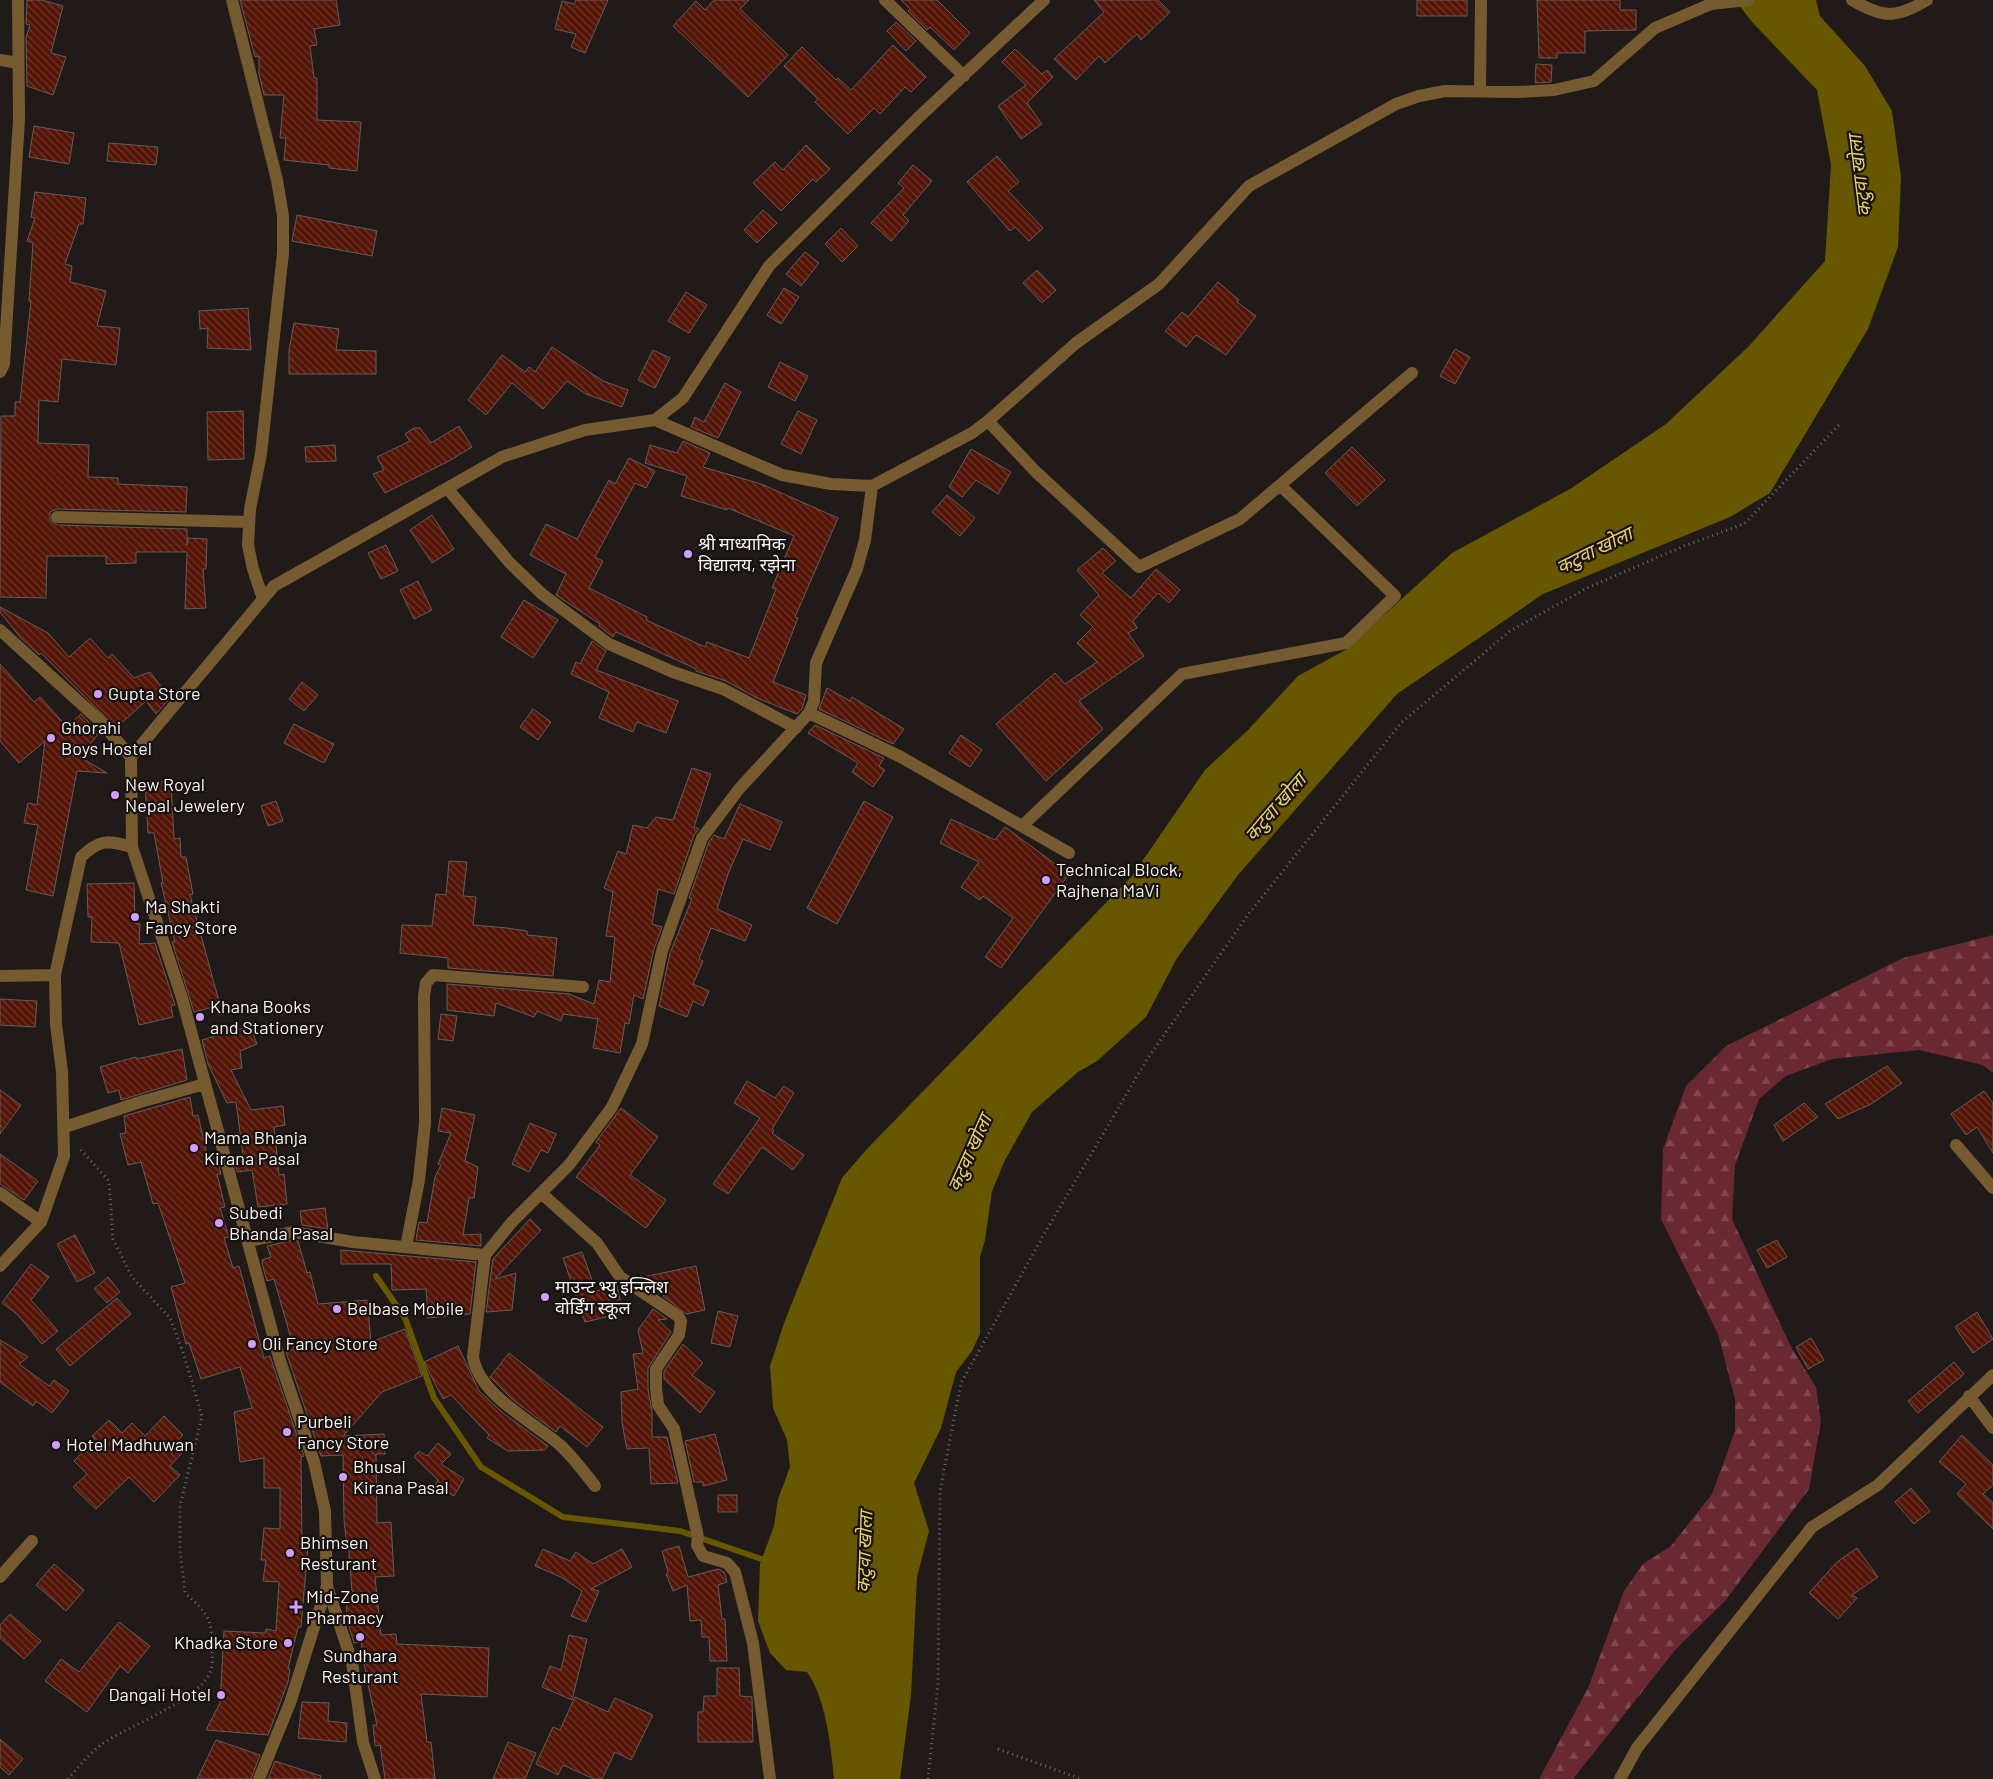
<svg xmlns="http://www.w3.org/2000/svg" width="1993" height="1779" viewBox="0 0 1993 1779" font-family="Barlow,'Noto Sans Devanagari',sans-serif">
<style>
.forest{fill:url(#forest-firs)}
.water{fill:#675800}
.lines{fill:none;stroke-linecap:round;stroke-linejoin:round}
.stream{stroke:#675800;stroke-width:6}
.building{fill:url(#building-back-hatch);stroke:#645d5b}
.path{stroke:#706b69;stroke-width:3;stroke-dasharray:1 4;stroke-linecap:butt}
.minor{stroke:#775b30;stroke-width:12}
.poi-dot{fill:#d29dfd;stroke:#17120f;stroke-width:2}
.labels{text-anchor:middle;stroke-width:4.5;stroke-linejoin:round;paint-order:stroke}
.poi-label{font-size:18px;fill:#f8f4f2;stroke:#17120f;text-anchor:start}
.water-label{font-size:19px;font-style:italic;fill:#e6d16a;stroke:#17120f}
</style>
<defs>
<pattern id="forest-firs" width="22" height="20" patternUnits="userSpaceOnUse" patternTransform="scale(1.25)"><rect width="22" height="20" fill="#6a2833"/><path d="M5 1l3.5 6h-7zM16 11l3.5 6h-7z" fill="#804851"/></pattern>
<pattern id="building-back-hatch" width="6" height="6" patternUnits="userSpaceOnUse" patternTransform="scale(1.25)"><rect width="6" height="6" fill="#541507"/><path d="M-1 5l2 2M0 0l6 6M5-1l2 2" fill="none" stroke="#6d382c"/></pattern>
</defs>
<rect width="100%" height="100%" fill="#201b18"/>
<path class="forest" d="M1993 935V1073L1983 1065 1919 1050 1832 1059 1786 1076 1759 1099 1735 1165 1732 1219 1791 1347 1816 1387 1821 1421 1809 1489 1725 1601 1676 1649 1573 1779H1539L1588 1688 1624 1591 1643 1564 1671 1546 1712 1494 1735 1431V1399L1718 1334 1661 1219 1663 1149 1686 1086 1726 1046 1903 958Z"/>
<path class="water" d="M1735 0H1816L1820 16 1865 66 1892 111 1901 177 1898 247 1868 329 1770 493 1730 517 1543 594 1397 694 1238 875 1177 958 1146 1017 1097 1061 1078 1072 1032 1112 1005 1160 992 1191 985 1240 980 1256V1334L972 1351 956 1372 941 1428 914 1483 929 1531 917 1577 911 1695 900 1779H834C831 1747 826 1698 807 1672L786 1670 770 1653 758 1621 760 1564 774 1526 778 1499 790 1467 787 1440 773 1408 770 1366 784 1323 842 1178 866 1150 1132 876 1205 770 1248 730 1298 676 1347 649 1452 553 1570 489 1666 424 1749 346 1825 261 1831 165 1817 90 1752 22Z"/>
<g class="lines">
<path class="stream" d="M376 1276 405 1318 434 1398 481 1467 563 1517 680 1531 770 1562"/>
</g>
<path class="building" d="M27 0H42L63 6 51 53 66 57 53 95 27 86 26 38 30 25 26 24Z
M240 0H336L340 25 314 29 317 45 310 46 314 78H317V120L361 122 357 171 329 168V165L284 160 286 138H280L284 95H264L259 74V56L255 57Z
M576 0H608L585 53 571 47 576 34 555 29 562 1 574 4Z
M714 0H749L740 9 788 55 748 97 673 26 696 1 705 10Z
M901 0H937L970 33 954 50 930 27 927 30 908 11 910 9Z
M1094 0H1158L1170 12 1141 40 1137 34 1105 63 1099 56 1076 80 1054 59 1104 12Z
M1417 0H1467V16H1417Z
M1537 0H1620V10H1636V30L1585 31V53H1557V58H1539Z
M896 22 916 41 906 51 887 31Z
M893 45 926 77 911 92 905 87 880 114 874 108 848 134 815 102 818 99 784 66 802 47 836 80 838 78 851 90Z
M1015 49 1042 74 1047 70 1053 77 1027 103 1042 124 1021 139 998 106 1026 85 1002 62Z
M1536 64 1552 65 1551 82 1535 83Z
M34 126 74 133 69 164 29 157Z
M109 143 158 147 156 165 107 161Z
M806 145 830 169 816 182 813 179 781 211 753 183 775 162 783 170Z
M997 156 1019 182 1008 191 1043 228 1029 241 1015 227 1010 231 967 182Z
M913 165 932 181 903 215 909 221 891 241 871 223 904 188 898 183Z
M35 192 86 198 83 224H79L65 264 72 266 70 282 106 291 97 326 120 328 116 365 62 359 58 402 39 400 38 443 89 445 88 477 118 478V484L187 487 186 512 57 509 50 512V520L57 525 187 529V545L188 538 207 539 206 569H203L206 608 185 609 187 552H136V563L106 564V556H47L46 598 0 597 1 416H15V402H20L31 301H29L33 243 27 241 35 218 31 217Z
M763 210 777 223 757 243 744 230Z
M297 215 377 231 372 256 292 241Z
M841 228 858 246 842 262 825 244Z
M805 252 819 263 801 286 786 274Z
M1037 270 1056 290 1042 303 1023 283Z
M1218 282 1239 300 1237 302 1256 316 1226 355 1196 335 1186 347 1165 331 1182 312 1188 317Z
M784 288 799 297 781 324 767 315Z
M686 292 707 305 689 333 668 321Z
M248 308 251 350 207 348 208 328 200 329 199 311Z
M294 323 339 329 336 350 376 351V374H289V350Z
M552 347 603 381 628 390 622 407 586 394 567 381 543 409 512 383 486 415 468 400 502 355 525 372 529 367 535 372Z
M1455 349 1470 357 1455 384 1440 376Z
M653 350 670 358 655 388 638 380Z
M780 362 808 376 795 401 768 387Z
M725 383 741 392 718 438 691 427 695 417 704 422Z
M243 411 244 459 208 460 207 412Z
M798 411 817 420 801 454 781 444Z
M459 426 472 447 449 461 385 493 373 474 384 470 377 457 410 441 405 434 414 428H420L431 443Z
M683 441 710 453 703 467 761 484 838 518 795 617 798 618 773 682 806 695 802 709 797 714 757 698 726 681 696 671V669L616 632 613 637 599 626 600 624 556 595 566 574 530 555 546 524 577 539 609 480 615 484 629 458 655 471 646 488 635 483 595 557 603 561 589 588 647 617 646 620 705 647 707 642 749 658 776 589 772 588 794 536 728 508 727 510 681 496 687 476 645 463 650 445 677 453Z
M335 445 336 461 306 462 305 447Z
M1352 447 1385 480 1357 506 1325 473Z
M971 449 1011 472 998 494 976 480 962 497 949 487Z
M947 495 975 518 960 536 932 512Z
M432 515 454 549 432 563 410 530Z
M386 545 398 571 381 579 368 553Z
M1103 548 1116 561 1102 573 1131 598 1156 569 1180 590 1169 603 1158 593 1133 621 1137 628 1128 633 1144 656 1079 701 1103 729 1046 781 996 724 1055 673 1065 684 1097 662 1077 643 1093 627 1080 615 1099 595 1077 570Z
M418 581 432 610 414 619 400 590Z
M524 600 558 620 533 658 501 637Z
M0 607 48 633 69 657 90 638 108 658 112 654 134 678 150 672 170 698 156 714 146 701 116 728 41 653 39 655 20 637 0 612Z
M592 641 606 651 596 670 678 701 666 733 637 722 633 732 599 718 609 692 571 674 576 662 580 664Z
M0 664 34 702 40 697 67 727 81 714 99 733 80 757 107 773 77 771 53 896 26 890 38 825 24 823 28 803 37 805 45 741 19 763 0 741Z
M302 682 318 695 304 711 289 699Z
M827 688 850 701 852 697 904 729 893 744 819 709Z
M533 709 551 722 538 740 520 727Z
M294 724 334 744 324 763 284 743Z
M815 725 884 758 879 766 885 770 873 787 852 772 858 763 808 733Z
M961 735 982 750 970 767 949 753Z
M692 768 711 774 694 827 699 829 694 835 674 894 658 889 652 924 662 927 654 949 643 999 634 995 629 1024 625 1023 620 1053 593 1048 598 1019 563 1014 561 1021 537 1011 534 1017 496 1003 494 1016 447 1010V984L569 994 594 1004 599 980 610 982 615 937 606 936 613 892 604 888 618 851 626 854 633 825 647 828 656 817 673 820Z
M171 781 174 839 180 838 181 857H186L193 894 190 895 220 1005 194 1012 172 942H175L161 883H163L154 833H148L145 783Z
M276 801 283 821 268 826 261 806Z
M864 801 893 817 837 924 807 908Z
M740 804 782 822 770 850 743 839 728 874 717 909 752 925 745 941 711 928 699 959 703 961 693 984 709 991 703 1006 693 1001 687 1017 659 1006 670 953 692 899 689 898 709 842 714 835 724 839Z
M951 819 995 840 1005 827 1069 874 1001 968 985 957 1013 918 983 896 980 900 961 887 979 862 940 843Z
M449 861 467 862 463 896 476 897 473 925 507 928 527 931V935L557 938 553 976 448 968V958L400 953 402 925 432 926 436 894 446 895Z
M134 883 135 923 140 924 139 944 155 943 175 1005 171 1006 173 1017 139 1025 119 943 91 942 92 917H88L87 884Z
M0 999 37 1001 35 1027 0 1025Z
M441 1014 457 1016 453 1041 438 1039Z
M250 1026 257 1044 240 1051 242 1068 231 1070 251 1110 283 1106 285 1125 274 1127 279 1175 284 1174 287 1204 258 1207 252 1170 237 1172 233 1156 243 1155 236 1102 227 1103 208 1064 202 1040Z
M182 1049 187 1080 121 1100 119 1090 108 1093 100 1067 136 1057 137 1059Z
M1887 1066 1902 1083 1871 1104 1838 1119 1825 1104Z
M747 1081 775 1098 784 1086 794 1093 772 1129 774 1131 772 1133 804 1155 793 1170 762 1147 728 1194 713 1184 760 1118 734 1103Z
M0 1090 21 1105 0 1134Z
M1984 1091 1993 1103V1153L1977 1127 1966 1135 1951 1114Z
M190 1097 193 1116 198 1115 206 1151 210 1158H217L221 1174H217L225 1207 220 1208 229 1237 224 1238 233 1268 239 1266 264 1358 270 1356 304 1456 301 1457 302 1545 308 1546 301 1627H298L288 1669H290L288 1682 268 1735 206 1730 220 1703 224 1631 265 1633 266 1629 276 1631 279 1582 263 1581 266 1560H261L264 1528 280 1529V1488H264V1458L240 1462 234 1412 252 1408 240 1367 201 1379 189 1343 186 1344 171 1287 185 1283 175 1253 158 1203 153 1204 141 1162 128 1165 120 1134 126 1133 124 1116Z
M1804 1103 1818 1117 1783 1141 1774 1125Z
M442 1108 475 1115 465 1161 478 1167 474 1198H469L463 1235 481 1234V1246L416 1240 419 1222 427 1223 435 1177 441 1165 438 1164 451 1133 438 1131Z
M621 1108 658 1137 630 1175 666 1200 646 1228 576 1177 600 1145 596 1142Z
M530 1123 556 1134 548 1153 541 1150 529 1172 512 1164Z
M0 1154 38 1181 24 1200 0 1184Z
M325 1208 328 1229 302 1225 300 1211Z
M530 1219 541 1230 495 1279 516 1273 512 1310 486 1312 493 1259Z
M75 1235 95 1273 77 1282 57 1244Z
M294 1240 298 1241 307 1273 310 1272 318 1304 367 1300 371 1342 405 1329 422 1376 382 1392 343 1436 384 1434 385 1454H376L377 1523 391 1522 394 1576 375 1577 381 1635 396 1634 397 1644 489 1648 487 1697 421 1694 427 1742H431L435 1779H385L380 1745 375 1746 373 1725H377L366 1675 361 1642 354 1643 348 1623 345 1593 352 1592 348 1539H346L344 1519 343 1455 321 1456 286 1352 294 1349 274 1279 267 1281 263 1267 262 1260 271 1257 267 1246Z
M1777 1240 1787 1257 1767 1268 1757 1250Z
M341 1250 476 1262 470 1314 428 1318 426 1289 392 1290 391 1264H341Z
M582 1252 596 1291 617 1286 623 1313 585 1322 563 1258Z
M31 1264 49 1277 31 1300 58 1331 42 1344 17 1314 2 1303Z
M696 1266 705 1310 686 1314 663 1296 666 1293 643 1277Z
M108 1277 120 1292 107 1303 94 1289Z
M117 1298 131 1314 70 1366 56 1349Z
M653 1309 667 1319 658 1320 671 1332 648 1368V1389L652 1411V1437H667L678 1483 651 1484 649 1448 627 1449 622 1423 621 1392 638 1389 633 1354 643 1353 638 1330Z
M718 1311 738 1316 730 1347 711 1343Z
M1977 1312 1993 1339 1973 1353 1955 1327Z
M1811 1338 1824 1360 1808 1369 1796 1347Z
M0 1340 28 1357 19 1364 49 1386 54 1380 69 1391 52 1413 36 1401 33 1406 0 1382Z
M683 1344 703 1363 692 1375 715 1392 700 1413 664 1379V1371Z
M458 1346 479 1391 503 1413 548 1446 545 1450 508 1451 487 1438 489 1435 451 1395 443 1399 424 1362Z
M509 1353 603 1427 587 1447 560 1426 556 1432 513 1400 490 1377Z
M1954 1362 1964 1374 1918 1413 1908 1401Z
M164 1416 183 1435 176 1443 184 1451 170 1466 180 1475 154 1502 129 1477 96 1509 73 1487 87 1474 74 1461 95 1439 92 1436 109 1420 122 1433 132 1423 145 1436Z
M715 1434 727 1480 703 1486V1482H694L685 1441Z
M1962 1435 1993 1465V1485L1983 1494 1993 1503V1529L1957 1494 1966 1484 1939 1462Z
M438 1443 451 1454 441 1464 464 1479 454 1496 435 1485 438 1480 414 1457 419 1451 427 1456Z
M1911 1488 1930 1511 1914 1524 1895 1502Z
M718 1495H737V1512H718Z
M679 1546 688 1577 718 1569 724 1572 727 1582 718 1585 722 1619H725L727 1661H710L709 1637H702L701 1620 690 1621 687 1585 673 1591 666 1574 668 1572 662 1551Z
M1857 1548 1878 1577 1852 1595 1857 1598 1838 1619 1809 1593 1837 1562Z
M543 1549 570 1561 576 1552 593 1564 622 1549 632 1567 591 1589 599 1591 586 1622 571 1616 582 1591 561 1577 535 1566Z
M54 1564 84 1590 66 1611 36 1585Z
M10 1614 41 1641 24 1659 0 1638V1625Z
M119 1622 150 1646 128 1673 120 1666 87 1712 45 1681 61 1659 79 1672Z
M569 1635 587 1639 572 1700 542 1687 550 1666 561 1670Z
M717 1668H739L740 1696 752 1697 753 1742H698V1712H703L704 1696H717Z
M575 1697 608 1712 615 1698 653 1715 631 1760 615 1752 602 1779H594L563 1765 558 1775 536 1764 553 1727 560 1730Z
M302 1702 329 1703 328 1721 347 1723 346 1742 298 1738Z
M0 1739 23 1759 9 1775 0 1767Z
M216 1740 260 1755 251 1779H197Z
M508 1742 536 1753 525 1779H493Z
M275 1761 321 1776 320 1779H268Z"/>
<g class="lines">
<path class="path" d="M998 1749 1081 1779
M68 1779C78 1768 90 1753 102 1744 126 1727 204 1698 211 1670 213 1664 212 1657 212 1651 213 1619 208 1614 185 1593L180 1550V1506L202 1416 183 1352 170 1318 132 1277 113 1239 109 1181 80 1149
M928 1779 938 1684 940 1491 961 1383 1043 1236 1146 1061 1247 916 1401 723 1510 631 1587 588 1684 546 1744 524 1839 425"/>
<path class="minor" d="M232 0 277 180 283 216V253L261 454 250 509 248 545 253 569 263 599
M885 0 964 76
M1852 0C1883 18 1896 19 1927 0
M0 60 18 63
M1480 91 1481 0
M0 372 4 364 19 119 18 0
M655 420 782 475 831 484 872 486 972 433 988 421 1076 343 1159 284 1249 186 1396 104 1419 96 1445 91 1518 92 1554 90 1594 81 1655 28 1711 4 1748 0
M988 421 1035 471 1139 567 1240 519 1412 373
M447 488 509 562 542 594 609 644 673 672 723 689 796 728
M57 517 249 522
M0 630 99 720 131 757 132 847 182 998 280 1361 314 1462 325 1511 327 1586 352 1662 363 1742 375 1779
M809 713 899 756 1069 853
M131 757 274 586 502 457 585 430 655 420 683 398 769 266 919 117 1044 0
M1022 826 1182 674 1346 643 1395 596 1280 485
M0 976 55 975
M65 1127 140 1102 205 1084
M1956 1145 1993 1188
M0 1193 41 1222
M541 1193 597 1243 620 1277 678 1316 681 1321 679 1335 656 1369V1388L658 1405 674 1429 698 1537 697 1545 703 1556 727 1563 735 1572 753 1643 770 1779
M248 1241 294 1232 353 1242 485 1255 512 1222 569 1165 612 1107 642 1044 662 951 702 838 739 789 809 713 814 701 816 663 857 569 865 540 872 486
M406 1247 419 1180 425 1123 424 996 426 983 433 975 583 987
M485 1255 473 1357C479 1395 532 1421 560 1445 573 1457 584 1472 595 1486
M0 1266 41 1222 64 1156 62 1072 56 1024 55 975 81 857C100 839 107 840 132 847
M1969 1396 1993 1428
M0 1577 32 1541
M259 1779 290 1703 327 1586
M1620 1779 1637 1748 1812 1527 1878 1485 1993 1375"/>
</g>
<g class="poi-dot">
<circle cx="688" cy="554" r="5"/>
<circle cx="98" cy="694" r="5"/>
<circle cx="51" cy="738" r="5"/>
<circle cx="115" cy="795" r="5"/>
<circle cx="1046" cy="880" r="5"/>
<circle cx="135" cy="917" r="5"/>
<circle cx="200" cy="1017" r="5"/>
<circle cx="194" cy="1148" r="5"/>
<circle cx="219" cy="1223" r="5"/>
<circle cx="545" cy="1297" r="5"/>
<circle cx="337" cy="1309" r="5"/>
<circle cx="252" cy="1344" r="5"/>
<circle cx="287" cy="1432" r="5"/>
<circle cx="56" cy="1445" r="5"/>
<circle cx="343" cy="1477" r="5"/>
<circle cx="290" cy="1553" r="5"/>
<path d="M293.5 1599.5h5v5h5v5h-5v5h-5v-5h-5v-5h5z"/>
<circle cx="360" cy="1637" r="5"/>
<circle cx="288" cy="1643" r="5"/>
<circle cx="221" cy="1695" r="5"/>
</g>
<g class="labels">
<g class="poi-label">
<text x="698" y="550">श्री माध्यामिक<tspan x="698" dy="21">विद्यालय, रझेना</tspan></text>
<text x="108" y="700">Gupta Store</text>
<text x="61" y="734">Ghorahi<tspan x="61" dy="21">Boys Hostel</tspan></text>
<text x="125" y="791">New Royal<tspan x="125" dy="21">Nepal Jewelery</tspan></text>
<text x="1056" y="876">Technical Block,<tspan x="1056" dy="21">Rajhena MaVi</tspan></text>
<text x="145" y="913">Ma Shakti<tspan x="145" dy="21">Fancy Store</tspan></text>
<text x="210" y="1013">Khana Books<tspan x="210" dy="21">and Stationery</tspan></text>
<text x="204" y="1144">Mama Bhanja<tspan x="204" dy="21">Kirana Pasal</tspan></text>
<text x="229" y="1219">Subedi<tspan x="229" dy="21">Bhanda Pasal</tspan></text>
<text x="555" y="1293">माउन्ट भ्यु इन्ग्लिश<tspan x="555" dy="21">वोर्डिंग स्कूल</tspan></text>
<text x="347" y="1315">Belbase Mobile</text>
<text x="262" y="1350">Oli Fancy Store</text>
<text x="297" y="1428">Purbeli<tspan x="297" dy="21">Fancy Store</tspan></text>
<text x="66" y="1451">Hotel Madhuwan</text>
<text x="353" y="1473">Bhusal<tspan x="353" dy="21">Kirana Pasal</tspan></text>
<text x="300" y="1549">Bhimsen<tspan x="300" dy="21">Resturant</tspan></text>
<text x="306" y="1603">Mid-Zone<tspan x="306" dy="21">Pharmacy</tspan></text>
<text x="278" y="1649" text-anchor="end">Khadka Store</text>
<text x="360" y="1662" text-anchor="middle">Sundhara<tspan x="360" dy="21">Resturant</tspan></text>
<text x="211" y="1701" text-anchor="end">Dangali Hotel</text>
</g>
<g class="water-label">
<text transform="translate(1859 176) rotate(-97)" y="7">कटुवा खोला</text>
<text transform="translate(1594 550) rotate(-26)" y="7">कटुवा खोला</text>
<text transform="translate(1275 807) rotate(-49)" y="7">कटुवा खोला</text>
<text transform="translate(969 1153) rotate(-66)" y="7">कटुवा खोला</text>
<text transform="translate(864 1552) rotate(-88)" y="7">कटुवा खोला</text>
</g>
</g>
</svg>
